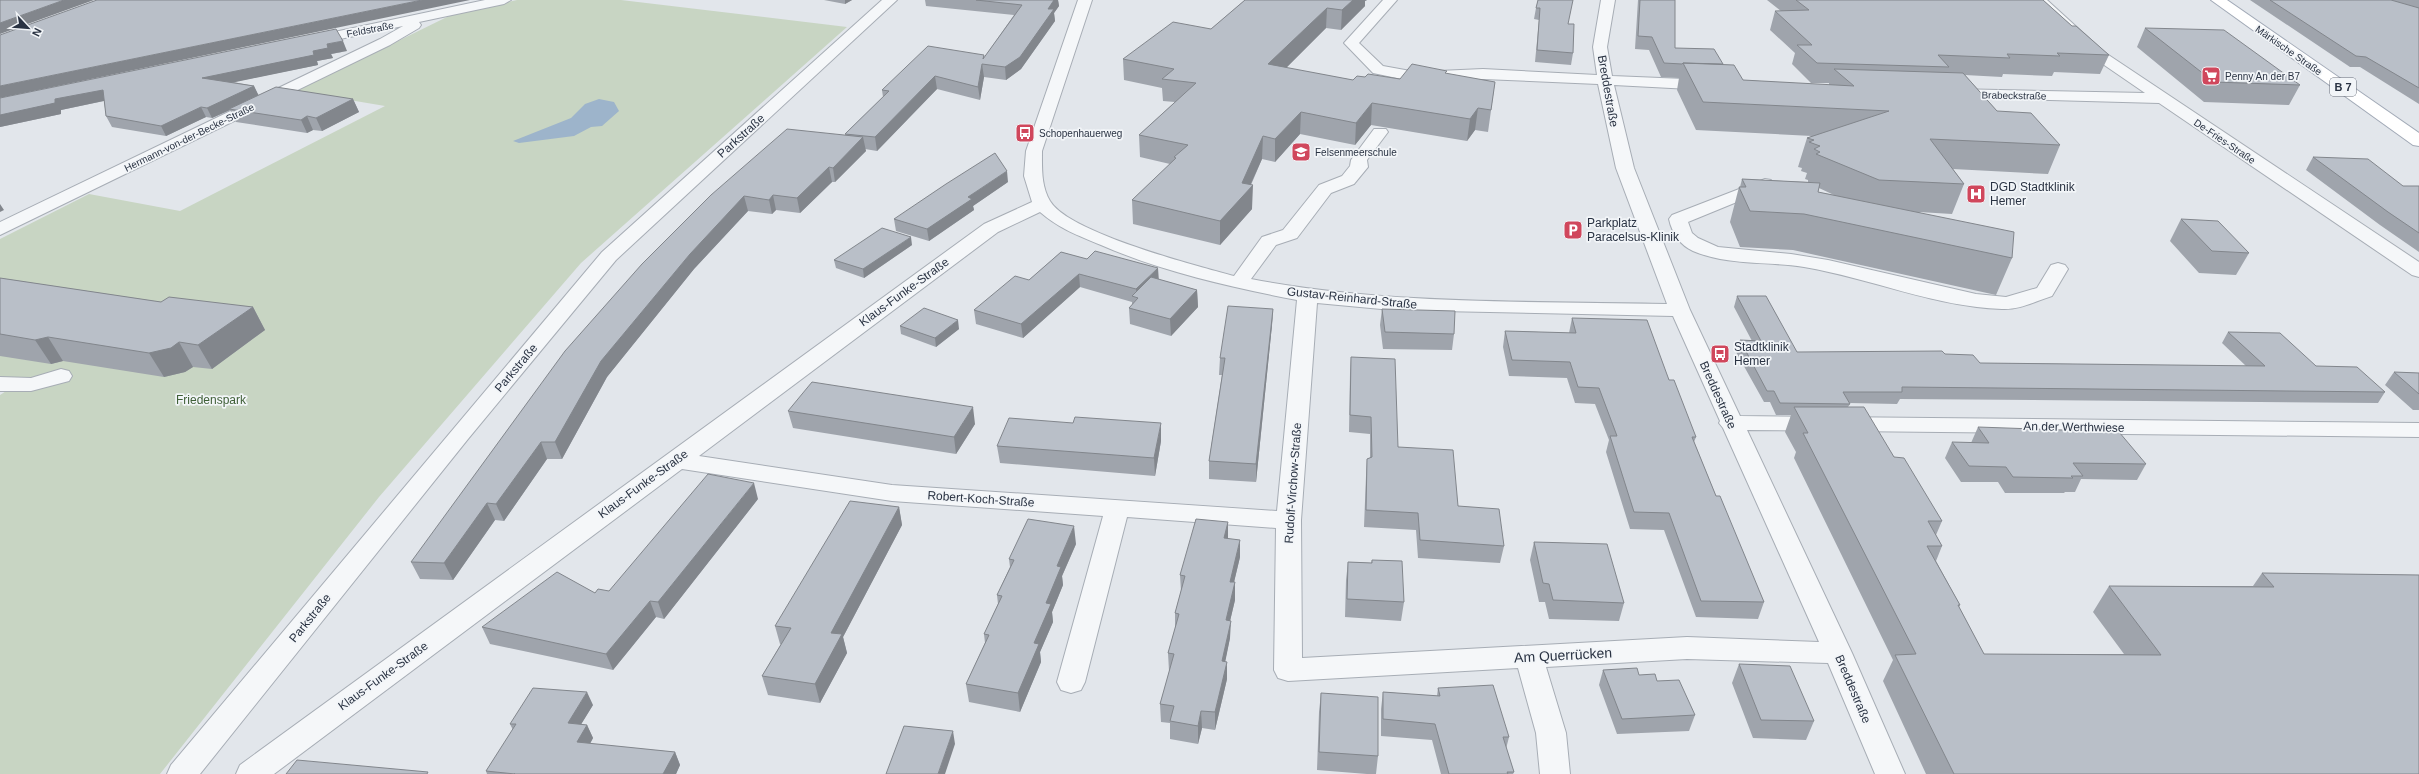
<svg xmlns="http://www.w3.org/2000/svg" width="2419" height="774" viewBox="0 0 2419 774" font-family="Arial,sans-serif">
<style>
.green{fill:#c8d5c3}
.water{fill:#9db4cb}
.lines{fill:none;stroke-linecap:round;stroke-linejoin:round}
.minor-casing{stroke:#a7adb5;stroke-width:2}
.major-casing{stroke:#a2aab7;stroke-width:2}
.minor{fill:#f5f7f9;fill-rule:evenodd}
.major{fill:#fff;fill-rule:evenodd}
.wall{fill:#9fa4ac;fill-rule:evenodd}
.shaded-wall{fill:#82868c}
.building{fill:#b9bfc8;stroke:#82868c}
.labels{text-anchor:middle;stroke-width:3.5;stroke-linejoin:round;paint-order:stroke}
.far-street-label{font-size:10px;fill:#2a3343;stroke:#f2f5f8}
.far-poi-label{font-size:10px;fill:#2a3343;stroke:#f2f5f8;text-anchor:start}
.shield{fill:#f2f5f8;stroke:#666d79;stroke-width:1}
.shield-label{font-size:11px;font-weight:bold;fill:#2a3343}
.street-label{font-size:12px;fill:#2a3343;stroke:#f2f5f8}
.poi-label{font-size:12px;fill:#2a3343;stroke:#f2f5f8;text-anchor:start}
.park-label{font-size:12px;fill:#3f5f37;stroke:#f2f5f8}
.near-street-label{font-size:14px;fill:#2a3343;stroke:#f2f5f8}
</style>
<rect width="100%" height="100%" fill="#e2e6eb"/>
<path class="green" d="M517 0H621L847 27 581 263 379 497 160 774H0V395L20 382 0 377V239L89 194 180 211 385 106 296 91 449 16Z"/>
<path class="water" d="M599 99 614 102 619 111 602 126 591 127 574 136 519 143 513 141 571 118 585 104Z"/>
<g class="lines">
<defs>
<path id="minor" d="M485 0H511L504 4 419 22 421 25 419 28 390 45 0 235V222L380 39 403 26 311 45 304 41 306 38Z
M882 0H897L616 260 468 439 200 774H167L171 765 602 252Z
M1078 0H1092L1042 151C1042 168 1041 186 1050 201 1069 233 1197 266 1234 276L1262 237 1283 230 1319 185 1342 176 1350 166 1351 160 1374 129H1386L1388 132 1367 160 1368 167 1354 184 1331 193 1297 238 1276 245 1251 279C1388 305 1529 301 1667 304L1616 168 1598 84 1483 79 1416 82 1373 73 1344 43 1383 0H1397L1359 43 1383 66 1416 72 1483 69 1597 75 1593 47 1601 0H1615L1607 47 1612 76 1709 80 1717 85 1709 90 1614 85 1634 168 1690 310 1740 416 2419 423V437L1747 430 1852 653 1905 774H1875L1828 663 1687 659 1546 667 1566 733 1570 774H1540L1536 733 1518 668 1288 681 1278 678 1274 670 1276 528 1127 517 1085 682 1081 690 1071 693 1061 690 1057 682 1103 516 892 501 682 469 274 774H236L240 765 984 224 1032 202 1024 176 1026 151ZM1040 212C1060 229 1077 235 1101 245 1163 272 1230 287 1297 300L1277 511 892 485 699 456 998 232ZM1317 303 1392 310 1673 316 1720 421 1719 423 1723 428 1819 642 1687 637 1302 658 1301 520Z
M2032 0H2047L2104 52 2419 262V277L2412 275 2159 103 1948 97 1945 94 1948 91 1953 89 2145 93 2094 58Z
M1765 179 1771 180 1774 184 1771 188 1688 222 1692 233 1698 238 1718 247 1791 254 1828 260 1976 294 2006 297 2037 288 2051 265 2058 263 2065 265 2068 269 2052 296C2036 301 2019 310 2002 309 1935 307 1870 278 1804 267 1768 261 1728 266 1693 251 1680 245 1672 233 1669 219L1672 215Z
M61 369 69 371 72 376 69 381 31 391H0V377L31 378Z"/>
<path id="major" d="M2211 0H2227L2419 133V146L2413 145Z"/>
</defs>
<use href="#minor" class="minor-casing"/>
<use href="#major" class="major-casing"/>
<use href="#minor" class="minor"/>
<use href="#major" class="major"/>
</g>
<path class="wall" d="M824 0H852L845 4Z
M925 0H1058L1059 6 1054 13 1055 21 1021 69 1006 80 984 77 980 100 937 89 877 151 865 149 866 151 835 182H832L800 213 776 210 772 214 748 211 694 269 607 377 562 459H547L504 521 495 520 453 580 420 579 411 562 711 195 845 135V134L883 97 882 90 984 55V58L1014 15 926 6Z
M1245 0H1367L1365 1V6L1341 30 1326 28 1286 68 1353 80 1365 77 1400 79 1447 74 1495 82 1488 132 1475 130 1467 141 1371 125 1355 145 1300 134 1275 162 1262 159 1251 185 1252 209 1220 245 1133 224 1132 200 1170 164 1140 157 1139 135 1175 102 1163 101 1162 88 1124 80 1123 59 1211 29Z
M1538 0 1568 24 1573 53 1571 65 1535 62 1539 20 1534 19 1536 8Z
M1638 0H1675V48L1723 64 1743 80 1829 85V83H1811L1792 64 1795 53 1770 30 1775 11H1781L1767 0H2043L2072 26 2109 55 2100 74 2054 72 2052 76 2003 74 2002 77 1965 75 1997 111 2060 145 2048 174 1953 169 1964 184 1952 214 1919 212 2012 258 1996 295 1793 250 1740 247 1730 222 1739 187H1740L1742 179 1808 182V180L1805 179 1807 173 1801 171 1802 168 1798 167 1807 138 1812 136 1696 130 1677 90 1679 78 1661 77 1649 50 1635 49ZM1819 188 1834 195 1818 192Z
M2250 0H2419V104L2360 67H2350Z
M2145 28 2300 85 2289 105 2204 102 2137 47Z
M347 51 331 54 333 58 317 61 318 65 233 82 254 86 258 95 353 99 359 112 322 131 313 130 307 133 236 122 230 110 212 118 206 117 166 136 112 127 106 116 104 101 61 110V114L0 127V98Z
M2313 157 2403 186H2419V252L2380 225 2306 170Z
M1008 182 973 206 974 210 929 241 896 231 894 219Z
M2181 219 2249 253 2236 275 2199 273 2170 241Z
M912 245 864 278 836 268 834 260Z
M1061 252 1197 290 1198 307 1171 336 1130 324 1129 308 1132 305V302L1080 287 1023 338 976 324 974 310 1029 280Z
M0 278 161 302 253 307 265 330 212 369 193 367 185 372 164 377 63 361 51 364 0 356Z
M1737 296 1797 352 1945 354 1980 363 2246 366 2222 343 2228 332 2316 366 2385 392 2378 403 1900 399 1897 404 1849 403 1850 404 1848 407 1894 457 1942 521 1936 535 1942 546 1936 561 1960 605 1959 607 1984 654H2124L2093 612 2109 586H2253L2262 573 2419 575V774H1926L1883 681 1893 660 1794 458 1796 452 1785 432 1791 415H1776L1770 402H1764L1736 352 1740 340 1752 341 1734 307Z
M1273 309 1272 325 1256 482 1209 479V461L1222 375H1219L1220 358Z
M1382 309 1454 334 1452 350 1383 349 1380 325Z
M1572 318 1669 380 1696 437 1694 442 1716 496 1764 602 1758 619 1696 617 1664 530 1630 529 1606 452 1609 440 1595 404 1575 403 1567 378 1509 376 1503 347 1505 331 1569 333Z
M900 326 959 329 936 347 901 334Z
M1351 357 1398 447 1458 506 1504 546 1500 563 1418 558 1416 530 1364 527 1366 476 1367 459 1370 458V434L1349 432 1350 373Z
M2394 372 2419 373V410H2413L2385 385Z
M788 411 975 424 956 454 793 428Z
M1073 423 1161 441 1155 476 1000 463 997 446Z
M1978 427 2146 464 2137 480 2081 479 2075 492H2065L2064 493H2005L1998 482H1961L1945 458 1952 442 1971 443Z
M758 499 664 619 656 617 613 670 490 644 482 627 595 593 609 591Z
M899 507 902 525 843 637 847 653 820 703 768 695 762 676 781 644H780L775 626Z
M1228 522V538L1240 557 1234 582H1235V600L1230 621V638L1225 661 1227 679 1215 730 1202 728 1198 744 1170 739V723L1161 722 1160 704 1170 671H1169L1168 653 1175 629V613L1181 591 1180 575Z
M1534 542 1624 603 1619 621 1549 619 1545 602H1539L1530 560Z
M1076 544 1062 576 1063 585 1052 612 1053 622 1040 652 1041 662 1020 712 969 702 966 684 985 643 984 634 998 604 997 595 1010 567 1009 559Z
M1372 560 1404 602 1401 621 1345 617 1346 580 1348 562 1371 563Z
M1739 664 1814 721 1806 740 1753 738 1732 683Z
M1603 670 1639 675 1695 715 1689 731 1617 734 1599 685Z
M1438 688 1509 737 1506 749 1514 772 1513 774H1441L1432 740 1381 736V709L1383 692 1437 696Z
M1321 693 1378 756 1376 774H1367L1317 770 1319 712Z
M593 705 581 724 587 725 593 738 590 744 675 752 680 765 676 774H487L486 771 513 730 510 724Z"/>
<path class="shaded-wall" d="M64 0H94L0 34V23Z
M422 0H470L0 98V86Z
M845 0H852L845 4Z
M1054 0H1058L1059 6 1054 13 1055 21 1021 69 1006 80 1005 67Z
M1353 0H1367L1365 1V6L1341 30 1342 10Z
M1327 8 1326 28 1268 86V64Z
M343 41 347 51 331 54 333 58 317 61 318 65 207 88 202 78 313 51 327 44Z
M982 64 984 77 980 100 978 87Z
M935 76 937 89 877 151 875 137Z
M254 86 259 96 229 109 230 110 212 118 207 108Z
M103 90 108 100 61 110V114L0 127V115L55 99Z
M353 99 359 112 322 131 316 118Z
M1372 103 1371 125 1355 145 1356 123Z
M201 107 206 117 166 136 161 126Z
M1478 108 1475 130 1467 141 1470 119Z
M1301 112 1300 134 1275 162V139Z
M307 116 313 130 307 133 301 120Z
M1263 136 1262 159 1248 190 1253 185 1252 209 1220 245V221L1242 183Z
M863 137 866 151 835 182 833 168Z
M829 167 832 182 800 213 797 198Z
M1007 171 1008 182 973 206 974 210 929 241 927 229 968 197Z
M773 195 776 210 772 214 769 200Z
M744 196 748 211 694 269 607 377 562 459 555 442 601 361 690 254Z
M0 204 4 210 0 212Z
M911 237 912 245 864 278 863 269Z
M1158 268 1159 282 1138 298H1137L1136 289Z
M1079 274 1080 287 1023 338 1021 324Z
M1197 290 1198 307 1171 336 1170 319Z
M253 307 265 330 212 369 198 345Z
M1273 309 1272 325 1256 482V464Z
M958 320 959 329 936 347 935 338Z
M48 337 63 361 51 364 35 340Z
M179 342 193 367 185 372 164 377 149 353Z
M973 407 975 424 956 454 954 437Z
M1161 423V441L1155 476 1154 458Z
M541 442 547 459 504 521 496 504Z
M754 483 758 499 664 619 658 602Z
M487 503 495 520 453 580 444 563Z
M899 507 902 525 843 637 847 653 820 703 815 684 831 633Z
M1228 522V539L1224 538Z
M1074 526 1076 544 1062 576 1063 585 1052 612 1053 622 1040 652 1041 662 1020 712 1018 693 1034 643 1057 566Z
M1240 540V557L1230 599V582Z
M1235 582V600L1226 638V620Z
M650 601 656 617 613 670 606 654Z
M1231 621 1230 638 1222 678V661Z
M1227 662V679L1215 730V712Z
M587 692 593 705 574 736 568 723Z
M1201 711 1202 728 1198 744V726Z
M587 725 593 738 583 756 577 742Z
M953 731 955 744 945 774H938Z
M675 752 680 765 676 774H663Z"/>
<path class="building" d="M0 0H64L0 23Z
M97 0H422L0 86V35Z
M976 0H1054L1048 9H1054L1020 57 1005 67 982 64 978 87 935 76 875 137 845 134 889 91 882 90 928 46 984 55 983 59 1022 5Z
M1245 0H1353L1342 10 1327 8 1268 64 1353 80 1357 76 1365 77 1368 74 1400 79 1412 64 1447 71 1445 73 1495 82 1491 110 1478 108 1470 119 1372 103 1356 123 1301 112 1275 139 1263 136 1242 183 1253 185 1220 221 1132 200 1176 158 1174 157 1188 145 1139 135 1196 83 1162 79 1174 69 1123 59 1173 22 1211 29Z
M1538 0H1573L1568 24H1574L1573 53 1537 50 1540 8H1536Z
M1640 0H1675V48L1714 49 1723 64 1683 63 1682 64 1664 63 1652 37 1638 36Z
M1796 0H2043L2072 26H2076L2109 55 2057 53 2060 56 2007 54 2010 58 1938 55 1949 67 1817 63 1797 45H1812L1775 11 1809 10Z
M2270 0H2391L2419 8V88L2366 57 2356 56Z
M2145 28 2224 30 2300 85 2214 82Z
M336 29 343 41 327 44 328 48 313 51 314 55 202 78 254 86 207 108 201 107 161 126 106 116 103 90 55 99V103L0 115V98Z
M1683 63 1734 65 1743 80 1854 86 1834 69 1963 73 1997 111 2031 113 2060 145 1930 139 1964 184 1879 180 1816 154 1820 152 1814 149 1820 146 1809 142 1814 140 1807 138 1889 111 1703 102Z
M276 87 353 99 316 118 307 116 301 120 229 109Z
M787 129 863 137 833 168 829 167 797 198 773 195 769 200 744 196 690 254 601 361 555 442H541L496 504 487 503 444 563 411 562 565 351 642 264 711 195Z
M995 153 1007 171 968 197 972 199 927 229 894 219 946 184Z
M2313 157 2368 159 2403 186H2419V233L2388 212Z
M1742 179 1820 183 1818 192 2014 232 2012 258 1804 214 1750 211 1739 187H1746Z
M2181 219 2218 221 2249 253 2212 251Z
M882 228 911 237 863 269 834 260Z
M1095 251 1158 268 1136 289 1079 274 1021 324 974 310 1015 276 1029 280 1061 252 1087 259Z
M1151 277 1197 290 1170 319 1129 308 1138 298 1132 296Z
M0 278 161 302 169 297 253 307 198 345 179 342 171 348 149 353 48 337 35 340 0 334Z
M1737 296H1766L1797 352 1942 351 1945 354 1973 355 1980 363 2265 366 2228 332 2280 333 2316 366 2357 367 2385 392 1902 387V392H1843L1850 404 1780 403 1774 391H1767L1740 340 1761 341Z
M1228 306 1273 309 1256 464 1209 461 1225 358H1220Z
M924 308 958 320 935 338 900 326Z
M1382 309 1455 311 1454 334 1385 332Z
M1572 318 1647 320 1669 380H1674L1696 437H1692L1716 496H1720L1764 602 1701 601 1669 513 1634 512 1610 436H1617L1599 388 1578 387 1570 362 1512 360 1505 331 1576 333Z
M1351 357 1395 359 1398 447 1453 450 1458 506 1499 509 1504 546 1420 540 1418 513 1366 510 1367 459 1372 457 1371 417 1350 415Z
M2394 372 2419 373V394Z
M812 382 973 407 954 437 788 411Z
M1794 407H1864L1894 457 1904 458 1942 521H1928L1942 546H1927L1960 605H1958L1984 654 2161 655 2109 586 2274 587 2262 573 2419 575V774H1954L1895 655 1916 654 1803 433H1808Z
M1075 417 1161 423 1154 458 997 446 1009 418 1073 423Z
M1978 427 2119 432 2146 464 2073 463 2083 476H2071L2073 478 2013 477 2006 467 1969 466 1952 442 1989 443Z
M708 474 754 483 658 602 650 601 606 654 482 627 557 572 595 593 598 589 609 591Z
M850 501 899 507 831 633 842 634 815 684 762 676 791 628 775 626Z
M1028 519 1074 526 1057 566 1061 567 1046 603 1051 604 1034 643 1039 644 1018 693 966 684 989 635 984 634 1002 596 997 595 1014 560 1009 559Z
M1196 519 1228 522 1224 538 1240 540 1230 582H1235L1226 620 1231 621 1222 661 1227 662 1215 712 1201 711 1198 726 1170 721 1174 706 1160 704 1174 654 1168 653 1179 614 1175 613 1185 576 1180 575Z
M1534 542 1607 544 1624 603 1553 600 1549 584 1543 583Z
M1372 560 1402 561 1404 602 1347 599 1348 562 1372 563Z
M1739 664 1790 666 1814 721 1761 720Z
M1637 668 1639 675 1655 674 1657 681 1679 680 1695 715 1622 719 1603 670Z
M1493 685 1509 737H1503L1514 772H1507L1508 774H1449L1435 724 1383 719V692L1440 696 1438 688Z
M533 688 587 692 568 723 587 725 577 742 675 752 663 774H514H515L486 771 516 724H510Z
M1321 693 1378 697V756L1319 752Z
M904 726 953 731 938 774H886Z
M297 760 428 772 427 774H286Z"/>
<defs>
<symbol id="supermarket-square" viewBox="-11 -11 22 22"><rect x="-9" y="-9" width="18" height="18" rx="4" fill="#d0475c" stroke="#f2f5f8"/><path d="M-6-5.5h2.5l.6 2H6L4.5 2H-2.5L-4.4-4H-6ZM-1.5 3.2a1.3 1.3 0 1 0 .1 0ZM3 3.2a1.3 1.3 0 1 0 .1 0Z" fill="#fff"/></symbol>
<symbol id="bus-square" viewBox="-11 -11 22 22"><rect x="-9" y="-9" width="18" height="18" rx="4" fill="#d0475c" stroke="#f2f5f8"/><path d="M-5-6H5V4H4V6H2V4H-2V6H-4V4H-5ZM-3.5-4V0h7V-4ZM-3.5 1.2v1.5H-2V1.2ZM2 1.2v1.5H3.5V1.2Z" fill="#fff"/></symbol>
<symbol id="school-square" viewBox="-11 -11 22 22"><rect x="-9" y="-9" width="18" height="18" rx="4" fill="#d0475c" stroke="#f2f5f8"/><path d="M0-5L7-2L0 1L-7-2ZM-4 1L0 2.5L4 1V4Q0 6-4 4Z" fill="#fff"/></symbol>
<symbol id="hospital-square" viewBox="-11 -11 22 22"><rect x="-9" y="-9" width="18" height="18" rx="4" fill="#d0475c" stroke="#f2f5f8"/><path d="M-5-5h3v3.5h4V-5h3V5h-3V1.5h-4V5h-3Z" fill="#fff"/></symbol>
<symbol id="parking-square" viewBox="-11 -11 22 22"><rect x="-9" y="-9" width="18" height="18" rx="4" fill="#d0475c" stroke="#f2f5f8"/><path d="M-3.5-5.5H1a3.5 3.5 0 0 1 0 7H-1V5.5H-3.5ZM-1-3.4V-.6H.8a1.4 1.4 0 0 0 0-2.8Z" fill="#fff"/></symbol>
</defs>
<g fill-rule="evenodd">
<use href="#supermarket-square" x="2200" y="65" width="22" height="22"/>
<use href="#bus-square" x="1014" y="122" width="22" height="22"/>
<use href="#school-square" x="1290" y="141" width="22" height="22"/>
<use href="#hospital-square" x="1965" y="183" width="22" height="22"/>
<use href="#parking-square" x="1562" y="219" width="22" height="22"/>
<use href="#bus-square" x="1709" y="343" width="22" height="22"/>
</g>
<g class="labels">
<g class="far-street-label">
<text transform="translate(370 29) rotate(-11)" y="4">Feldstraße</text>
<text transform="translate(2289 50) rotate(35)" y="4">Märkische Straße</text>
<text transform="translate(2014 95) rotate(1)" y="4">Brabeckstraße</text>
<text transform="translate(189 137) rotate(-26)" y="4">Hermann-von-der-Becke-Straße</text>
<text transform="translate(2225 141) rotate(34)" y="4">De-Fries-Straße</text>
</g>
<g class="far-poi-label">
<text x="2225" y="80">Penny An der B7</text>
<text x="1039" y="137">Schopenhauerweg</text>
<text x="1315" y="156">Felsenmeerschule</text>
</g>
<rect class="shield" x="2330" y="78" width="26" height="18" rx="3"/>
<g class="shield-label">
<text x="2343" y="91">B 7</text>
</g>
<g class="street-label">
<text transform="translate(1608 91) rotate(80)" y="4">Breddestraße</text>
<text transform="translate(741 136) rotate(-42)" y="4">Parkstraße</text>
<text transform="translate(904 292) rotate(-36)" y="4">Klaus-Funke-Straße</text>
<text transform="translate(1352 298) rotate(6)" y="4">Gustav-Reinhard-Straße</text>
<text transform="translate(516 368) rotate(-50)" y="4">Parkstraße</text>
<text transform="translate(1718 395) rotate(66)" y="4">Breddestraße</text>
<text transform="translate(2074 427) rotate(1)" y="4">An der Werthwiese</text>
<text transform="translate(1293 483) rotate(-86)" y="4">Rudolf-Virchow-Straße</text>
<text transform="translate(643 484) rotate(-36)" y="4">Klaus-Funke-Straße</text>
<text transform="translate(981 499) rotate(4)" y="4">Robert-Koch-Straße</text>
<text transform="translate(310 618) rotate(-51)" y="4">Parkstraße</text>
<text transform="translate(383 676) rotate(-36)" y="4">Klaus-Funke-Straße</text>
<text transform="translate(1853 689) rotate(67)" y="4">Breddestraße</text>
</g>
<g class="poi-label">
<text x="1990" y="191">DGD Stadtklinik<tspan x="1990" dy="14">Hemer</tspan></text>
<text x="1587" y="227">Parkplatz<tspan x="1587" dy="14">Paracelsus-Klinik</tspan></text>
<text x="1734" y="351">Stadtklinik<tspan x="1734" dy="14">Hemer</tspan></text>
</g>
<g class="park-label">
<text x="211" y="404">Friedenspark</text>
</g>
<g class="near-street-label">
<text transform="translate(1563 655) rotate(-3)" y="5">Am Querrücken</text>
</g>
</g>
<g transform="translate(28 28) rotate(116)" stroke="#f2f5f8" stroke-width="3" paint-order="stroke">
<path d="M0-3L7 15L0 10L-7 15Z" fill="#2a3343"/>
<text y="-6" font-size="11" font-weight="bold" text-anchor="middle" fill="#2a3343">N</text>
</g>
</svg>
